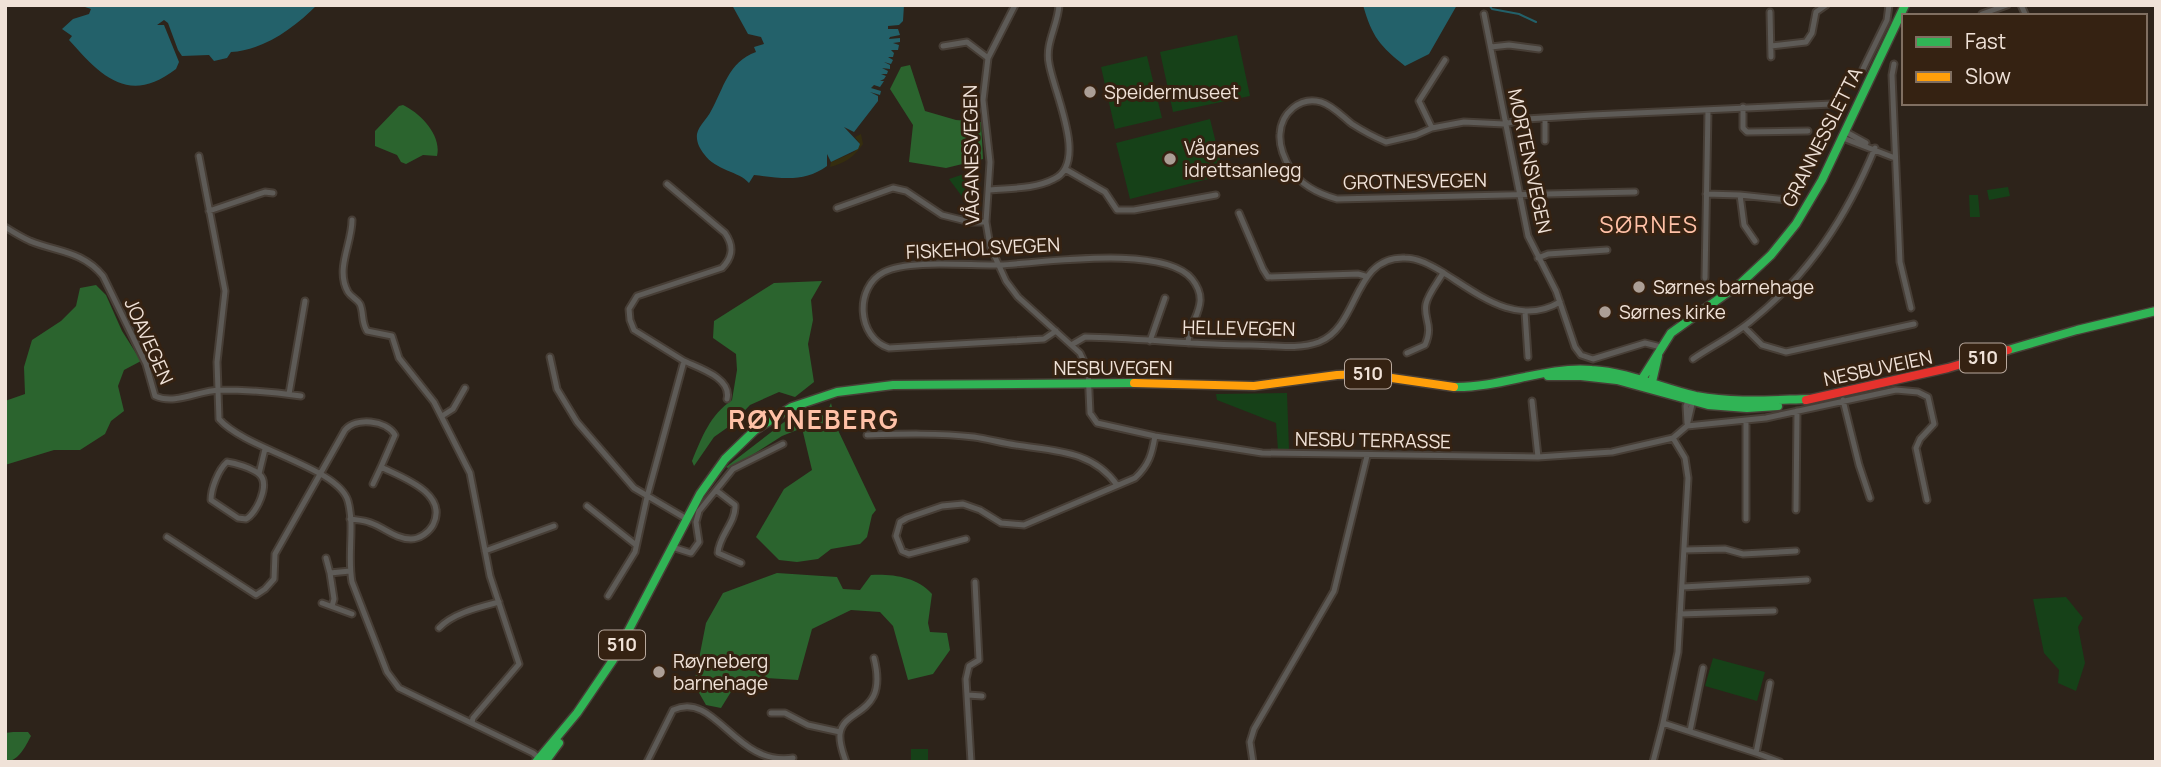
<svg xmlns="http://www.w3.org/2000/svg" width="2161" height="767" viewBox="0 0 2161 767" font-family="Manrope,sans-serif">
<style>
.green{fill:#164118}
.forest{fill:#2b642e}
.sand{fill:#352d0f}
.water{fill:#23616a}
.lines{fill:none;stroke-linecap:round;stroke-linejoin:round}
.stream{stroke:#23616a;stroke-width:2}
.street-casing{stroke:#473e36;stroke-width:9}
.fast-casing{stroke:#473e36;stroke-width:11}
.slow-casing{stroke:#473e36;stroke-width:11}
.jam-casing{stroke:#473e36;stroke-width:11}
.street{stroke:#5e5b57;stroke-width:5}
.fast{stroke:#30b455;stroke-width:8}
.slow{stroke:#ff9f0a;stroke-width:8}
.jam{stroke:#e5322d;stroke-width:8}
.poi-dot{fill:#ac9f96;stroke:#352212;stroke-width:2.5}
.labels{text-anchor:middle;stroke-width:6;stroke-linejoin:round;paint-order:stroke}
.shield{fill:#352212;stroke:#b8a89d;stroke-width:2}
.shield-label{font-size:18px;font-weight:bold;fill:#f0e2d8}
.poi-label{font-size:19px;fill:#f0e2d8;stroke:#352212;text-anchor:start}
.street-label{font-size:19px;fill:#f0e2d8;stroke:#352212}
.quarter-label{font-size:23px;letter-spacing:2px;fill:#ffc1a7;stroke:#352212}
.district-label{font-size:26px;font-weight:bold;letter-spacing:2px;fill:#ffc1a7;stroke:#352212}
</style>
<rect width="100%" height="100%" fill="#2d231a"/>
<path class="green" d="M1237 35 1250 96 1173 112 1160 52Z
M1147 56 1162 118 1115 129 1101 67Z
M1210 119 1224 175 1130 199 1116 143Z
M976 170 980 196 975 214 949 179Z
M2008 187 2010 196 1989 200 1987 190Z
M1969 195H1978L1980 217H1970Z
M1287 393 1289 450H1278L1276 423 1217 400 1216 394Z
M2066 597 2083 618 2078 627 2085 663 2076 691 2058 683 2059 670 2044 653 2033 599Z
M1713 658 1765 672 1757 701 1705 686Z
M911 749H928V762H911Z"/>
<path class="forest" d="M910 65 925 111 956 120 981 122 983 159 946 168 909 162 913 125 890 89 901 67Z
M403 105C420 113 442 135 437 156L423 155 406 164 401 162 397 155 375 146V131L399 106Z
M822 281 811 300 813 320 808 344 814 382 795 397 779 392 750 405 731 425 714 437 694 466 692 461C702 437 710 415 732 400L737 370 736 354 713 338 714 321 774 283Z
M96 285 106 295 122 331 141 361 124 370 118 386 124 411 111 421 105 434 80 450H54L5 465V401L25 394 24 367 32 340 61 321 76 306 80 288Z
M831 403 837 428 876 510 872 515 867 537 860 544 831 549 818 559 797 562 779 560 756 537 784 489 812 470 802 428 782 436 730 469 726 467 792 416 812 407 828 410Z
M777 573 837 577 843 589 860 590 871 575C893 574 917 577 932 594L928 623 930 632 947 633 950 650 933 674 908 680 893 626 880 612 851 610 812 629 798 680 749 677 734 687 721 708 706 705 694 684 706 623 723 593Z
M13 732H28L31 736C25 747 19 761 5 762V733Z"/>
<path class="sand" d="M861 134 863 144C854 157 845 163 830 167L831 162 854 152 860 144 855 137Z"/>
<path class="water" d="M61 5H317C294 28 264 50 231 52L227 58 214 61 209 55 182 56 178 50 168 23 164 20 157 25H164L179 62 176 69C129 105 102 77 69 40L72 36 62 29 73 19 89 14 91 9 85 7Z
M732 5H904L903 21 899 25 888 26V29H898L900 35 890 37 889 39 900 38V42L893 43 899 45 898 50H891L894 53 893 57H888L893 60 891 64 884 62 890 65V69L882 68 888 71 887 74H881L886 76 884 79 880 81H884L880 87 874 85 871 88 881 91 880 95 870 92 878 96V101L854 132 844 127 860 144 858 149 831 162 827 154V166C804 183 781 178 754 175L749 183C739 171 716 171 704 154 700 149 696 142 697 134 699 125 707 119 711 111 724 88 728 62 756 52L754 47 764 44 761 37 748 34Z
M1363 5H1457L1429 54 1405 66C1380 46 1372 37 1363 5Z"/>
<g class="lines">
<path class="stream" d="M1489 5 1492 9 1519 14 1536 22"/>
<defs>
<path id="street" d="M1015 5 988 58 983 100 990 162 986 222 990 246 1006 281 1018 297 1080 353 1088 370 1090 413 1097 423 1155 436 1262 453 1538 457 1612 452 1673 438 1687 426 1693 400
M2021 5 2026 16
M1770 12 1771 57
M1484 14 1528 236 1556 291 1575 347 1581 355 1593 359 1645 343 1661 347
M1982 14 2007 5
M943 46 967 42 988 58
M1771 46 1806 42 1812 33 1816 12 1826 5
M1491 47 1509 45 1539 49
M1894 64 1892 75 1900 262 1911 308
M1863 69 1887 20 1889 5
M1743 107V128L1747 132 1808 131
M1545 118V141
M1432 128 1419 101 1445 60
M1846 132 1866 143
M1843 138 1895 158
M199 156 225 291 217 362 219 419C246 450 338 467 348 501 355 527 347 555 352 582L387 672 399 688 533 753 540 759
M1065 169 1105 192 1117 210H1134L1216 195
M990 190C1010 188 1035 189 1054 179 1089 163 1053 91 1049 63 1045 43 1058 25 1059 5
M1635 192 1337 199C1319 194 1302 186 1291 170 1285 160 1279 146 1280 134 1281 113 1300 96 1321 102 1332 105 1343 117 1352 124 1363 131 1374 137 1386 142L1416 135 1432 128 1464 122 1504 124 1526 119 1592 115 1832 104
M1706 194 1740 195 1787 200
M1740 195 1744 225 1755 241
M837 208 893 188 906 191 942 215 970 222H986
M209 211 265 192 273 193
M1239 213 1263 269 1268 277 1358 274 1365 276
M352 220C352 244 335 269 348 292 351 297 357 299 360 304 364 313 361 322 367 331L392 336 399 358 434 402 470 473 490 576 519 664 473 718 472 723
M5 227C13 232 21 237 30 241 57 252 83 251 103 276L146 364 155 396C175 405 198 391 219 390 246 390 274 392 301 396
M1538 258 1548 254 1607 250
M1705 278 1708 110
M1525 312 1528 357
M1744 327 1762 345 1786 352 1914 324
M1056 331 1044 339 889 348C857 338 854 287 884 272 909 259 971 266 1000 265 1042 263 1163 244 1192 279 1212 304 1189 319 1188 343
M1150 341 1165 298
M1073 344 1085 337C1140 338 1195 345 1250 345 1272 345 1297 350 1319 342 1360 326 1352 256 1405 258 1419 258 1432 266 1444 273 1479 295 1518 327 1560 302
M1407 353 1425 345C1434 325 1423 319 1426 304 1428 294 1438 282 1443 273
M550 357 557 389 577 422 634 488 685 518
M1693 359C1712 346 1733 336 1751 321 1809 275 1847 216 1875 148
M684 361C699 368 732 378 727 399
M289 394 305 301
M1843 400 1859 465 1870 498
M1532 401 1538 457
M442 416 453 409 465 388
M1687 423 1686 406 1689 399
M1687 426 1766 418 1896 390 1918 392 1928 397 1934 424 1920 439 1916 448 1927 500
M867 435C902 434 939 433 974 437 988 439 1002 443 1016 445 1054 451 1092 450 1117 485
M1673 438 1685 458 1688 478 1678 652 1663 723 1756 753 1770 683
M227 462C235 463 252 468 259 474 271 484 256 514 246 519L238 518 211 500C211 489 218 470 227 462Z
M259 474 265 449
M373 484 381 467
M717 491 735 505C736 523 719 535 718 553L741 563
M587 506 636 545
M1796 510 1797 411
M1746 519V420
M167 537 256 595 265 589 274 579 275 554 345 430C356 417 386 420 395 435L381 467C401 477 449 493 433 525 429 532 420 539 411 539 396 539 385 528 371 523 364 520 357 520 350 519
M966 539 909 554 902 551 896 536 900 522 907 518 942 506 963 504 980 510 1001 523 1024 525 1135 478C1149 465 1152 454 1155 436
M672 547 691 553 699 542 696 522 699 511 733 469 783 444
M1684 550 1725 549 1743 554 1796 551
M485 551 554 526
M326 558 330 573
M1683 587 1807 580
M608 596 635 552 647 497 684 361 634 330 630 320 629 309 637 296 722 268C733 257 734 246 725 233L667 184
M322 603 352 614
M332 606 334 599 330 573 350 571
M1680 614 1774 611
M439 628C453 613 480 607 499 602
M968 695 982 696
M771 713H785L808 725 840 732
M1690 731 1703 668
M1756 753 1780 762
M647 762 673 710C716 690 735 767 793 758
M846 762C843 753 839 744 840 734 843 707 889 717 874 658
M971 762 966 679 969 666 979 660 975 582
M1253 762 1250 742 1254 729 1334 591 1367 456
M1653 762 1663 723"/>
<path id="fast" d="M2008 350 2077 330 2156 311
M1548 376H1581L1617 380 1708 405 1747 408 1778 406
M1647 385 1652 382 1658 356
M1644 386 1642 379 1671 333 1741 283 1771 255 1796 224 1822 180 1905 5
M1454 387C1501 388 1545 366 1592 370 1628 372 1661 388 1696 396 1734 403 1771 400 1809 399
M536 762 577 713 613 660 700 494 725 459 755 430 792 407 837 392 893 385 1134 383
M545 762 559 743"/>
<path id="slow" d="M1134 383 1254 386 1337 375 1364 374 1454 387"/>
<path id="jam" d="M1806 400 1948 368 2008 350"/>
</defs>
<use href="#street" class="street-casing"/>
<use href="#fast" class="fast-casing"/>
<use href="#slow" class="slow-casing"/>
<use href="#jam" class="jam-casing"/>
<use href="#street" class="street"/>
<use href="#fast" class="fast"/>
<use href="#slow" class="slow"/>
<use href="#jam" class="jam"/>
</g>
<g class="poi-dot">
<circle cx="1090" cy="92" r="7"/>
<circle cx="1170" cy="159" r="7"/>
<circle cx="1639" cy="287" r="7"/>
<circle cx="1605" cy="312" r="7"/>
<circle cx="659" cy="672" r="7"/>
</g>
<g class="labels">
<g class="shield">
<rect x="1960" y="343.5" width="46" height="29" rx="5"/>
<rect x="1345" y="359.5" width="46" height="29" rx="5"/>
<rect x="599" y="630.5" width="46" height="29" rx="5"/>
</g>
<g class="shield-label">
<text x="1983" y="364">510</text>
<text x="1368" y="380">510</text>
<text x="622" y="651">510</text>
</g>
<g class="poi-label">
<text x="1104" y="99">Speidermuseet</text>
<text x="1184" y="155">Våganes<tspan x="1184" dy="22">idrettsanlegg</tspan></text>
<text x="1653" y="294">Sørnes barnehage</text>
<text x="1619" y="319">Sørnes kirke</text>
<text x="673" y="668">Røyneberg<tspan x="673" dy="22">barnehage</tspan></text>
</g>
<g class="street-label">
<text transform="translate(1822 137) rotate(-63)" y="7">GRANNESSLETTA</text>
<text transform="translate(971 155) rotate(-91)" y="7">VÅGANESVEGEN</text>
<text transform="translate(1530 161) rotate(78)" y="7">MORTENSVEGEN</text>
<text transform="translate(1415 181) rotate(-1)" y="7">GROTNESVEGEN</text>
<text transform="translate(983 248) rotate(-3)" y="7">FISKEHOLSVEGEN</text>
<text transform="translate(1239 328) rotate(1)" y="7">HELLEVEGEN</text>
<text transform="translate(149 341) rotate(66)" y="7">JOAVEGEN</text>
<text x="1113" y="375">NESBUVEGEN</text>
<text transform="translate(1878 368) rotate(-12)" y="7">NESBUVEIEN</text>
<text transform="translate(1373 440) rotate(1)" y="7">NESBU TERRASSE</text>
</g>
<g class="quarter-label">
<text x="1649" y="233">SØRNES</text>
</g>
<g class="district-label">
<text x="814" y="429">RØYNEBERG</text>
</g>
</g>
<rect width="2161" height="767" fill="none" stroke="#f0e2d8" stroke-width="14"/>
<rect x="1902" y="14" width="245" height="91" fill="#352212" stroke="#806f61" stroke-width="2"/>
<rect x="1916" y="37" width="35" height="10" fill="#30b455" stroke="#806f61" stroke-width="2"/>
<text x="1965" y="49" font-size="21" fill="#f0e2d8">Fast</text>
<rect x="1916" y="72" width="35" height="10" fill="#ff9f0a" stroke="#806f61" stroke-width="2"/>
<text x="1965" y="84" font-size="21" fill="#f0e2d8">Slow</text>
</svg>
